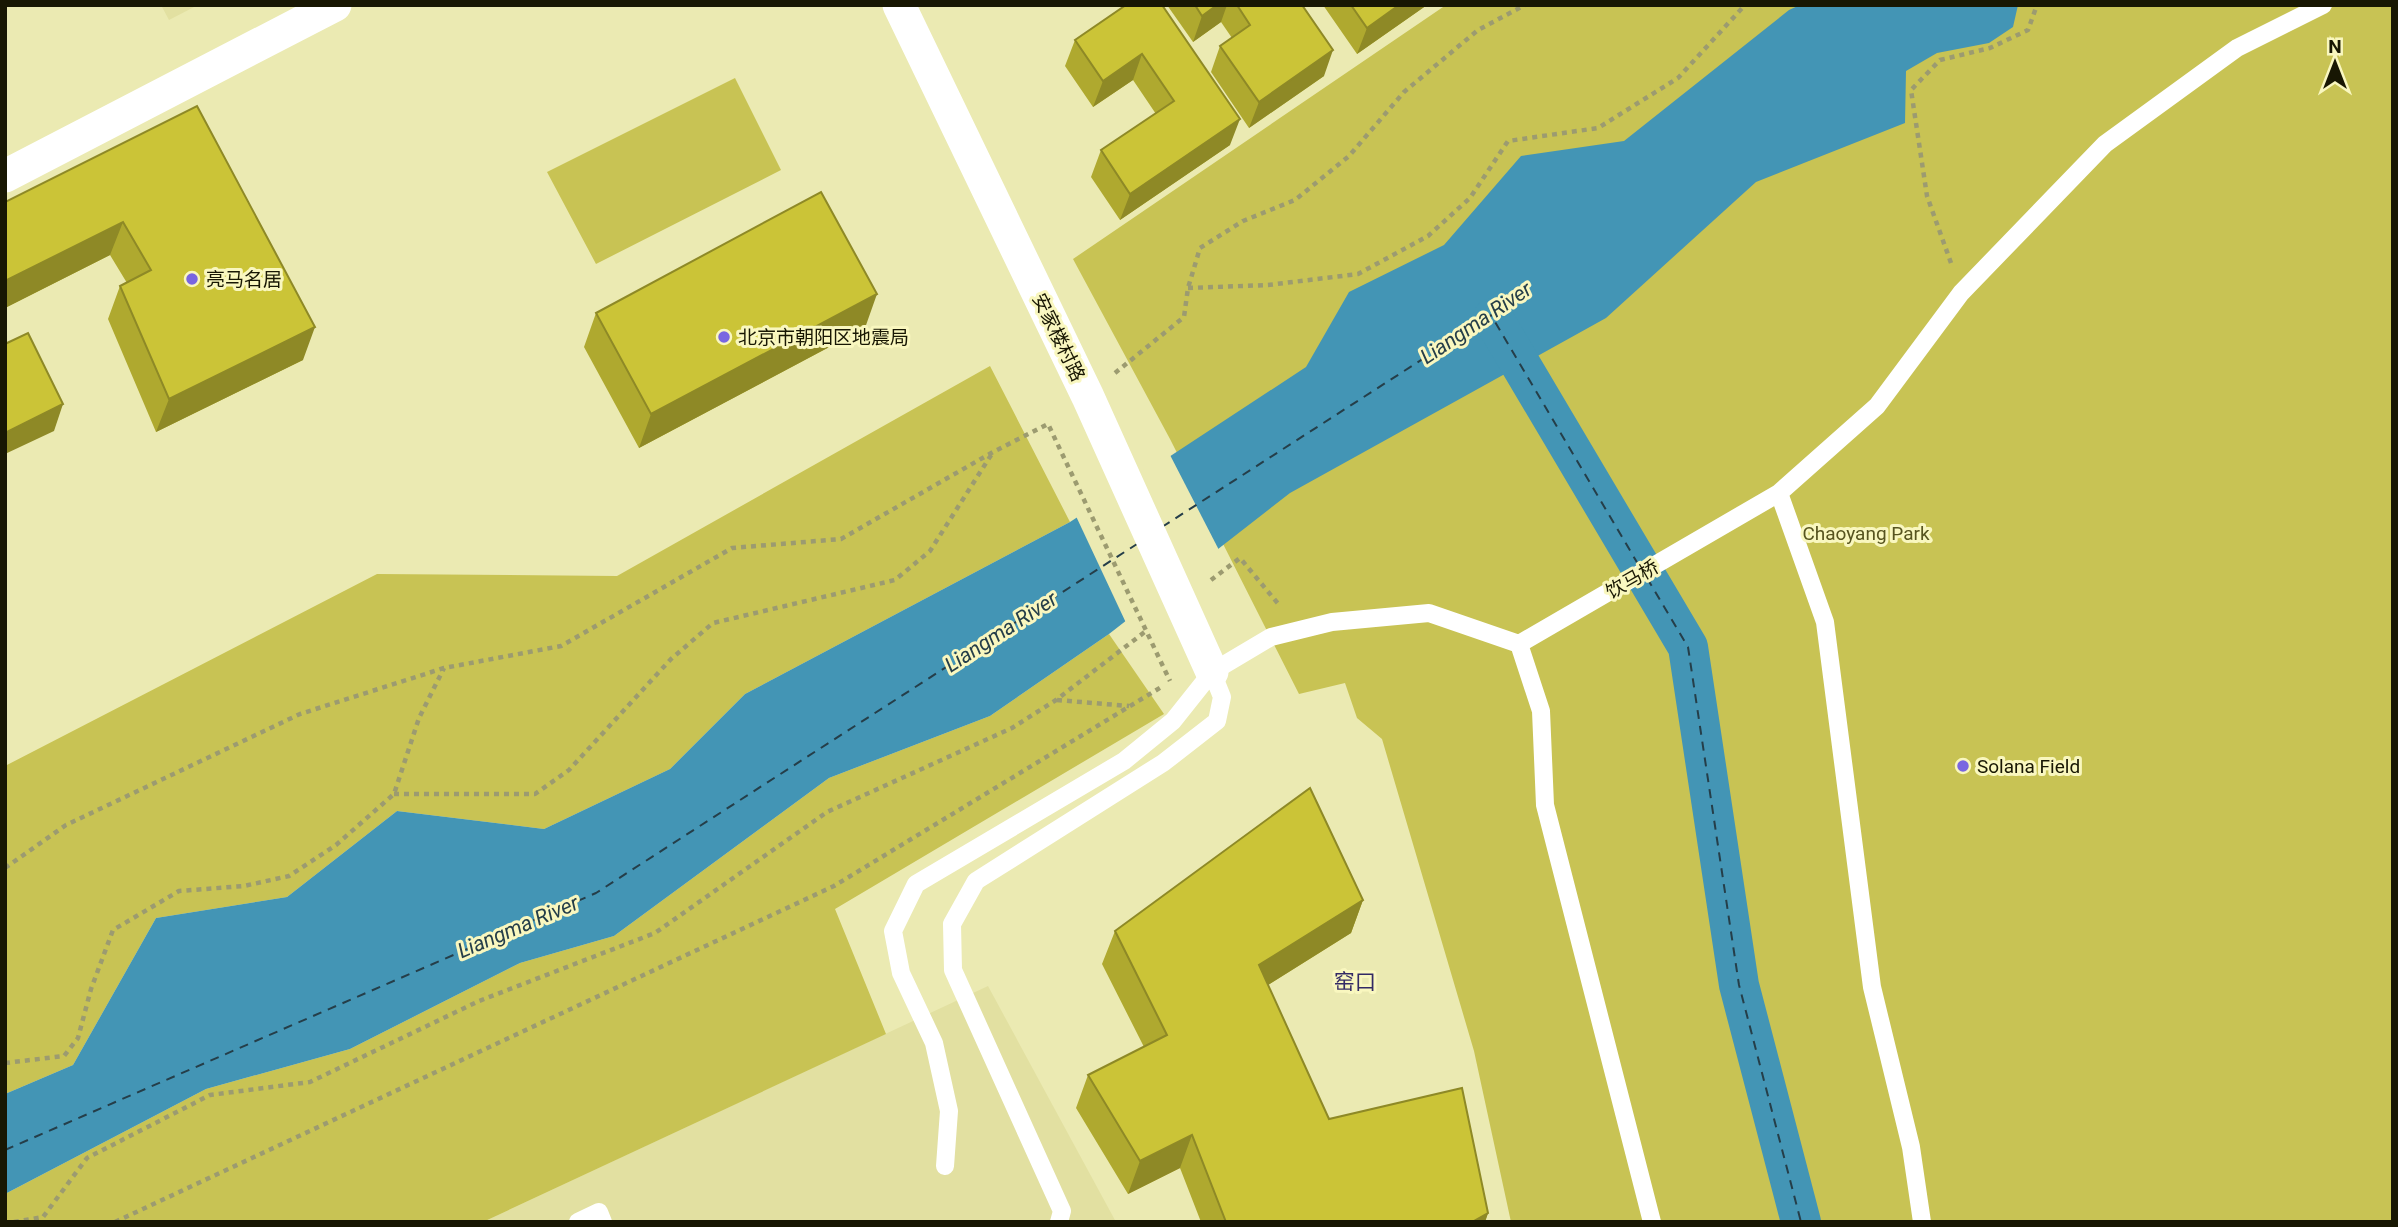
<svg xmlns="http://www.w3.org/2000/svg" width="2398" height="1227" viewBox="0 0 2398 1227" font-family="Roboto,'Noto Sans SC',sans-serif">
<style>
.built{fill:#e2e0a1}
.green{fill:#c8c354}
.water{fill:#4395b5}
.pier{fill:#ebeab2}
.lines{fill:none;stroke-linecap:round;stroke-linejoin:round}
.canal{stroke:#4395b5;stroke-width:40}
.ferry{stroke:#253e49;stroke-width:2;stroke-dasharray:9 7;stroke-linecap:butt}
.path{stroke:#9c9b70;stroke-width:4.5;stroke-dasharray:5 5;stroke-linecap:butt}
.service{stroke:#fff;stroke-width:18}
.minor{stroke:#fff;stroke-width:33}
.wall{fill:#afa92f}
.shaded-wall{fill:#8e8926}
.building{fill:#cbc437;stroke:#8e8926;stroke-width:2}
.poi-dot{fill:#7966e1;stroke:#f9f7bf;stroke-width:2.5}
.labels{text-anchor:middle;stroke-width:6;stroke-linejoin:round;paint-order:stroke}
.poi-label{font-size:19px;fill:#181703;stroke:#f9f7bf;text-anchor:start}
.street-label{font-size:19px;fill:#181703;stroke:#f9f7bf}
.park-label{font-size:19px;fill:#57541f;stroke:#f9f7bf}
.water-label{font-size:21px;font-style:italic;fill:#253e49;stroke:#f9f7bf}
.neighbourhood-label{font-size:21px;fill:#332a65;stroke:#f9f7bf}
</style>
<rect width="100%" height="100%" fill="#ebeab2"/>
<path class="built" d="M161 5H198L169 20Z
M988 986 1116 1222H483Z"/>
<path class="green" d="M1446 5H2393V1222H1511L1474 1051 1382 739 1357 718 1345 683 1299 694 1170 439 1073 259Z
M735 78 781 170 596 264 547 172Z
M990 366 1070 522 745 694 670 769 544 829 397 811 287 897 156 918 73 1065 5 1094V766L377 574 617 576Z
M1109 634 1164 714 835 909 886 1034 483 1222H5V1194L206 1089 350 1049 520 963 614 936 829 778 990 716Z"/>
<path class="water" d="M1800 5H2018L2013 27 1989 43 1937 53 1906 71 1905 123 1756 182 1606 318 1290 493 1109 634 990 716 829 778 614 936 520 963 350 1049 206 1089 5 1194V1094L73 1065 156 918 287 897 397 811 544 829 670 769 745 694 1070 522 1306 367 1349 292 1444 245 1521 156 1624 141 1789 10Z"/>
<path class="pier" d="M1169 453 1220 552 1127 625 1075 514Z"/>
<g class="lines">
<path class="canal" d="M1493 318 1688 647 1739 985 1801 1222"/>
<path class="ferry" d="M1162 527 1491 315 1638 564
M1647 578 1688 647 1739 985 1801 1222
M5 1150 596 893 1137 544"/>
<path class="path" d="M1951 263 1927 196 1911 90 1940 60 1990 48 2028 30 2037 5
M1188 288 1268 285 1358 274 1428 236 1470 198 1508 141 1598 128 1678 78 1745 5
M1115 373 1184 317 1188 288 1200 248 1243 221 1295 200 1349 156 1404 92 1478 30 1525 5
M1211 580 1240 558 1280 606
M1057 700 1129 706
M394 794H535L569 770 671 659 713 623 895 580 930 551 993 452
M5 868 66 825 300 714 444 668 561 646 732 548 841 539 993 452 1048 424 1170 681
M5 1063 64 1056 78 1038 91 989 113 930 179 891 244 886 289 876 336 845 394 794 419 718 444 668
M14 1222 43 1217 87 1158 210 1095 310 1082 479 1001 655 933 827 812 1012 728 1056 700 1146 631
M115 1222 834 886 1163 686"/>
<path class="service" d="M1779 493 1825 622 1872 987 1911 1147 1922 1222
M1519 644 1779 493 1877 406 1961 293 2105 144 2237 48 2323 5
M945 1166 949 1111 934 1043 901 973 893 931 916 884 1124 761 1173 721 1212 672 1271 637 1332 622 1429 613 1519 644 1541 711 1545 805 1652 1222
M578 1222 599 1212 603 1222
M1059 1222 1062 1211 953 970 952 924 976 881 1163 763 1217 721 1222 697 1212 672"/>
<path class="minor" d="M899 5 1088 397 1212 672
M5 176 335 5"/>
</g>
<path class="wall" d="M1126 5 1230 145 1120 220 1091 177 1101 150 1156 114 1133 80 1093 107 1065 66 1075 40Z
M1167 5H1302L1324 76 1249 128 1211 72 1220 46 1232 38 1221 22 1193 42Z
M1323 5H1427L1357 54Z
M197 106 303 360 156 432 108 319 120 286 127 283 110 255 5 308V202Z
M596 313 865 328 639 448 584 347Z
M1363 900 1351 933 1268 985 1329 1119 1488 1213 1485 1222H1201L1180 1168 1128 1194 1076 1108 1088 1075 1144 1047 1102 964 1115 931Z"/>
<path class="shaded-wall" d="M1217 5H1227L1221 22 1193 42 1202 16Z
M1399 5H1427L1357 54 1367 28Z
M1333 50 1324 76 1249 128 1259 102Z
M1142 54 1133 80 1093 107 1103 81Z
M1240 119 1230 145 1120 220 1130 194Z
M123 222 110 255 5 308V281Z
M877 294 865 328 639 448 651 414Z
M315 327 303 360 156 432 169 399Z
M63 404 54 431 5 454V433Z
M1363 900 1351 933 1247 998 1259 965Z
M1192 1135 1180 1168 1128 1194 1140 1161Z
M1488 1213 1485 1222H1472Z"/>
<path class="building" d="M1126 5H1162L1240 119 1130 194 1101 150 1174 101 1142 54 1103 81 1075 40Z
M1195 5H1217L1202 16Z
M1237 5H1302L1333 50 1259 102 1220 46 1250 25Z
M1351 5H1399L1367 28Z
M197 106 315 327 169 399 120 286 151 270 123 222 5 281V202Z
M821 192 877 294 651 414 596 313Z
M28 333 63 404 5 433V344Z
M1310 788 1363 900 1259 965 1329 1119 1462 1088 1488 1213 1472 1222H1226L1192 1135 1140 1161 1088 1075 1167 1035 1115 931Z"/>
<g class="poi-dot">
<circle cx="192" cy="279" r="7"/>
<circle cx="724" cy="337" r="7"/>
<circle cx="1963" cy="766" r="7"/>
</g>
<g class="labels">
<g class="poi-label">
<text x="206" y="286">亮马名居</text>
<text x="738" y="344">北京市朝阳区地震局</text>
<text x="1977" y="773">Solana Field</text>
</g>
<g class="street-label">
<text transform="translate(1059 337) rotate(64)" y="7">安家楼村路</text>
<text transform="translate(1632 579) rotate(-30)" y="7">饮马桥</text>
</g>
<g class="park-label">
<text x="1866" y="540">Chaoyang Park</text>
</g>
<g class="water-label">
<text transform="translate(1476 323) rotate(-34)" y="7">Liangma River</text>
<text transform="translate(1001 632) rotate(-33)" y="7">Liangma River</text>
<text transform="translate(518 927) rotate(-23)" y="7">Liangma River</text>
</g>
<g class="neighbourhood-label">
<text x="1355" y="989">窑口</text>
</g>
</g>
<rect width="2398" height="1227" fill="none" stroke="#181703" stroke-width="14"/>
<g transform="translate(2335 63)" stroke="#f9f7bf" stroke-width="5" paint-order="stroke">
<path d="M0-5L12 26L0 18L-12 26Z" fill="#181703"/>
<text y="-10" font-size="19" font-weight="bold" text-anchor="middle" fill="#181703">N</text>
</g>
</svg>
